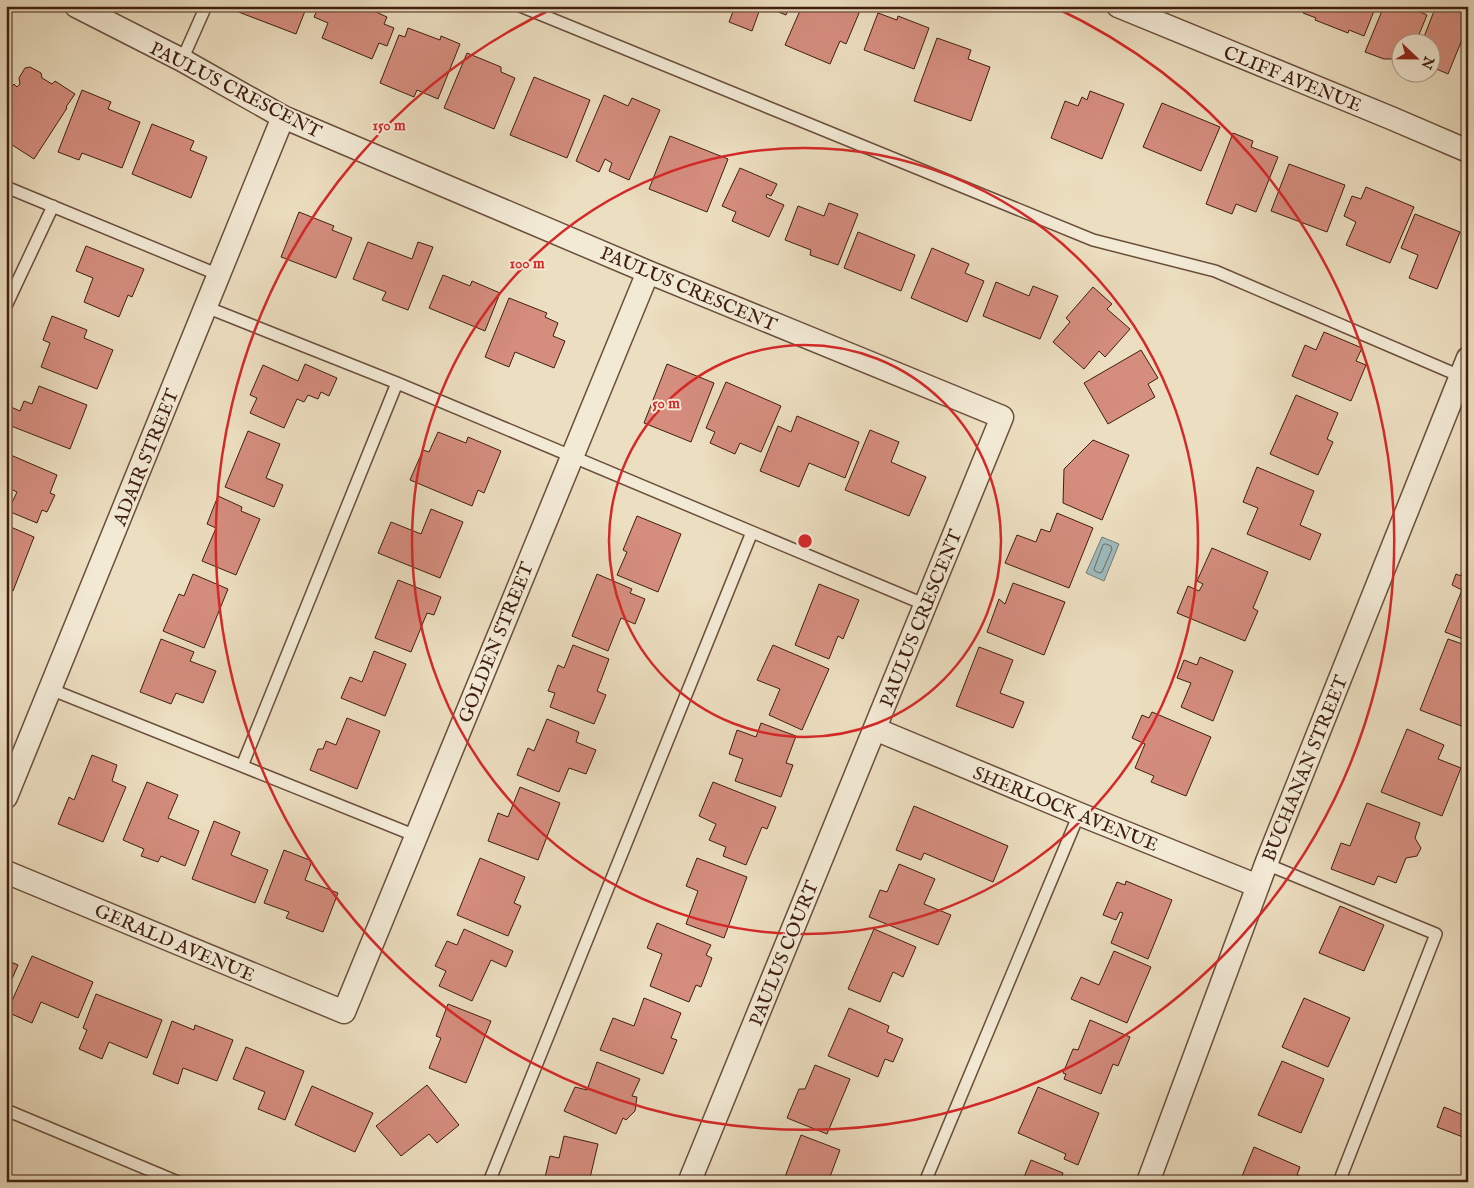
<svg xmlns="http://www.w3.org/2000/svg" width="1474" height="1188" viewBox="0 0 1474 1188" font-family="'IM FELL English',serif">
<style>
.water{fill:#9dbabc;stroke:#777c77}
.lines{fill:none;stroke-linecap:round;stroke-linejoin:round}
.shore{stroke:#6e6c66;stroke-width:1}
.building{fill:#d58d7e;stroke:#3f1f0f}
.lane-casing{stroke:#6a4f3b;stroke-width:14}
.street-casing{stroke:#6a4f3b;stroke-width:25}
.lane{stroke:#f3ead6;stroke-width:11}
.street{stroke:#f3ead6;stroke-width:22}
.ring{fill:none;stroke:#d62828;stroke-width:2.5}
.labels{text-anchor:middle;stroke-width:4;stroke-linejoin:round;paint-order:stroke}
.street-label{font-size:19px;fill:#3f1f0f;stroke:#f3ead6}
.centre{fill:#d62828;stroke:#f3ead6;stroke-width:2.5}
.ring-label{font-size:15px;text-anchor:middle;font-weight:bold;fill:#d62828;stroke:#f3ead6;stroke-width:4;stroke-linejoin:round;paint-order:stroke}
</style>
<rect width="100%" height="100%" fill="#ecdec0"/>
<filter id="stains"><feTurbulence type="fractalNoise" baseFrequency=".004" numOctaves="4"/><feColorMatrix values="0 0 0 0 .2 0 0 0 0 .09 0 0 0 0 .02 0 0 0 .5 -.17"/></filter>
<radialGradient id="worn" r=".72"><stop offset=".6" stop-color="#630" stop-opacity="0"/><stop offset="1" stop-color="#630" stop-opacity=".3"/></radialGradient>
<path class="water" d="M1102 537 1119 544 1104 581 1086 573Z"/>
<g class="lines">
<path class="shore" d="M1106 544 1111 546 1112 549 1102 572 1099 573 1095 571 1094 569 1103 545Z"/>
</g>
<path class="building" d="M229 6H307L296 34 228 8Z
M319 6H366L365 7 387 17 384 24 394 28 387 46 379 43 372 59 322 38 328 23 314 17Z
M735 6H761L752 31 729 22Z
M763 6H790L786 15Z
M802 6H862L846 44 840 41 830 64 785 45Z
M1306 6H1376L1364 36 1349 30 1348 33 1315 20 1316 18 1303 13Z
M1384 6H1415L1414 9 1427 15 1416 42H1402V59H1384L1365 52Z
M1436 6H1468V25L1448 74 1432 67V42H1422Z
M878 13 897 20 898 16 929 28 914 69 864 50Z
M408 28 440 40 441 36 460 44 438 99 417 90 414 97 380 83 399 35 405 37Z
M937 38 971 50 968 59 990 67 971 121 914 101Z
M467 53 501 67V72L515 78 494 129 444 108Z
M30 67 41 73 42 78 52 84 55 81 75 94 66 107 67 108 34 159 6 141V103L8 100 6 99V96L14 84 17 87 20 84 19 78 25 68Z
M534 77 590 100 567 158 510 135Z
M82 90 111 102 108 109 140 122 122 168 82 153 79 160 58 152Z
M1090 91 1124 104 1102 159 1051 138 1065 101 1078 106 1082 97 1087 100Z
M604 95 628 106 632 98 660 110 629 180 609 171 612 163 605 159 599 172 576 161Z
M1162 103 1220 127 1201 171 1143 147Z
M152 124 194 141 190 150 207 157 191 198 132 174Z
M1233 133 1253 141 1251 147 1278 157 1256 212 1236 204 1232 214 1206 204Z
M670 136 728 159 707 212 649 189Z
M1289 164 1345 185 1327 232 1271 211Z
M740 168 777 184 771 196 767 194 766 197 784 205 769 237 732 221 736 212 722 206Z
M1366 187 1414 207 1390 263 1346 245 1356 222 1344 216 1352 196 1361 199Z
M829 203 858 214 838 265 810 255 811 250 785 240 798 206 824 216Z
M299 212 334 226 332 230 352 238 336 278 281 257Z
M1415 214 1460 232 1437 289 1409 278 1418 255 1401 248Z
M858 232 915 255 901 291 844 268Z
M368 242 412 259 418 242 433 247 408 310 382 300 386 292 353 279Z
M86 246 144 269 132 297 128 295 119 317 84 302 93 278 76 271Z
M932 248 969 264 965 273 984 281 967 322 911 298Z
M443 275 470 286 472 281 500 293 485 331 429 308Z
M996 282 1029 296 1033 286 1058 296 1040 339 983 316Z
M1093 287 1112 304 1107 309 1130 329 1105 357 1099 351 1084 369 1053 342 1070 322 1066 318Z
M509 298 547 313 545 317 558 323 553 336 565 341 554 368 515 352 509 367 485 357Z
M52 316 87 330 84 338 113 350 97 389 41 367 50 343 43 340Z
M1324 332 1362 348 1356 361 1366 365 1351 401 1292 376 1305 345 1316 350Z
M1141 350 1158 378 1148 384 1155 397 1108 424 1084 383Z
M305 364 337 378 329 396 321 392 318 399 308 395 304 402 297 399 284 428 250 413 257 398 250 395 263 365 298 381Z
M667 364 714 383 691 442 644 423Z
M726 382 781 406 761 452 740 443 735 454 710 443 715 432 706 428Z
M39 386 87 405 70 449 6 424V419L11 407 20 411 24 401 32 404Z
M1296 395 1338 413 1327 439 1333 442 1318 475 1270 454Z
M797 416 859 442 845 478 809 463 799 487 760 471 778 426 791 432Z
M870 430 899 442 891 462 926 477 909 516 845 490Z
M248 431 280 444 266 478 283 485 274 507 225 487Z
M438 432 466 443 468 437 501 451 484 493 478 490 472 506 410 480 423 450 429 452Z
M1093 440 1129 455 1102 520 1063 503 1064 469Z
M6 453 57 475 50 493 55 495 47 512 42 510 37 523 8 511 17 492 6 487Z
M1257 467 1314 491 1300 525 1321 534 1310 560 1247 534 1258 508 1243 502Z
M218 496 242 507 241 511 260 519 236 575 202 561 216 528 207 524Z
M431 509 463 522 440 578 378 553 391 522 421 534Z
M1057 513 1093 528 1069 588 1005 563 1017 535 1036 542 1041 529 1050 532Z
M637 516 681 534 658 592 617 575 627 552 623 550Z
M6 525 34 537 13 591 6 588Z
M1212 548 1268 572 1253 608 1258 611 1245 641 1177 613 1188 586 1199 591 1203 584 1197 581Z
M1468 557V641L1445 632 1462 590 1452 585 1456 574 1461 576Z
M193 574 228 589 204 648 163 631 179 594 184 596Z
M597 574 632 589 630 593 645 599 635 624 621 618 608 651 572 636Z
M398 580 441 597 434 615 427 613 411 652 375 638Z
M1013 583 1065 602 1044 655 987 632 999 599 1005 604Z
M819 584 859 600 843 639 838 636 829 659 795 645Z
M161 639 194 652 190 661 216 671 203 703 176 693 171 704 140 692Z
M1448 639 1468 646V717L1464 727 1420 710Z
M573 645 609 659 597 691 606 695 594 724 550 707 555 693 548 691 558 665 564 668Z
M773 645 829 669 802 730 769 715 780 689 757 680Z
M979 647 1013 660 1000 693 1024 702 1013 728 956 706Z
M374 651 406 664 385 716 341 698 350 677 362 682Z
M1200 657 1233 671 1213 721 1181 707 1191 683 1177 678 1184 660 1197 665Z
M1152 712 1211 737 1186 796 1151 782 1154 776 1135 768 1145 744 1132 738 1142 715 1149 718Z
M347 718 380 731 357 789 310 770 318 749H323L326 741 336 745Z
M547 719 579 732 576 742 596 750 586 774 569 768 559 792 517 775 528 748 534 751Z
M761 723 796 736 786 763 793 765 781 797 735 781 743 759 729 754 737 730 756 737Z
M1407 729 1444 745 1438 759 1461 768 1442 816 1381 792Z
M92 755 117 765 112 781 126 787 103 842 58 824 69 797 74 800Z
M147 782 178 795 168 818 199 831 185 866 161 856 158 862 141 856 144 849 123 840Z
M713 782 776 807 767 829 762 827 746 865 723 856 726 847 709 840 716 824 699 816Z
M520 787 560 803 538 860 488 841 498 813 508 817Z
M1367 803 1420 823 1415 838 1421 848 1417 856 1406 858 1396 883 1378 876 1374 885 1331 869 1341 843 1350 846Z
M914 806 1008 846 993 882 924 853 921 860 896 850Z
M214 821 240 832 231 855 268 870 255 903 192 879Z
M284 850 312 861 305 880 338 893 323 932 286 918 289 912 264 903Z
M480 858 525 877 514 903 521 906 508 936 457 915Z
M697 858 747 877 724 938 686 924 698 891 686 886Z
M899 864 935 879 924 904 951 915 938 945 869 917 880 890 887 892Z
M1126 881 1172 900 1148 959 1111 943 1123 913 1120 912 1116 920 1103 915 1117 882 1125 885Z
M1340 906 1384 925 1364 971 1319 953Z
M657 923 711 945 706 955 712 958 701 987 696 985 689 1002 650 986 662 954 647 948Z
M464 929 513 951 506 967 491 960 472 1001 439 986 446 971 435 966 447 941 457 945Z
M874 929 916 947 903 977 893 972 880 1002 848 989Z
M1114 951 1151 967 1127 1023 1071 999 1081 977 1099 985Z
M32 956 93 982 78 1018 41 1002 32 1023 7 1012Z
M6 960 18 965 6 993Z
M96 994 162 1020 147 1058 109 1042 102 1059 79 1049 87 1030 83 1028Z
M644 998 681 1013 671 1038 677 1040 663 1074 600 1050 613 1018 634 1026Z
M1304 998 1350 1018 1328 1067 1282 1047Z
M448 1004 491 1021 466 1083 429 1068 441 1038 436 1036Z
M849 1008 889 1026 887 1032 903 1039 893 1062 885 1059 878 1077 828 1056Z
M1090 1020 1130 1037 1118 1066 1113 1064 1101 1094 1064 1079 1066 1074 1063 1073 1073 1049 1078 1050Z
M172 1021 194 1030 195 1025 233 1040 217 1081 183 1068 178 1084 153 1074Z
M246 1047 304 1071 285 1120 258 1109 265 1092 233 1079Z
M1282 1061 1324 1079 1301 1133 1258 1115Z
M597 1062 640 1079 632 1096 637 1097 635 1111 626 1120 623 1118 616 1134 564 1111 575 1087 587 1090Z
M815 1065 850 1079 827 1134 787 1118 799 1089H805Z
M427 1085 459 1125 437 1143 429 1134 401 1156 376 1126Z
M312 1086 373 1113 355 1152 295 1125Z
M1038 1087 1099 1113 1078 1165 1064 1159 1066 1154 1018 1133Z
M1444 1107 1468 1117V1139L1437 1127Z
M801 1135 840 1150 828 1182H783Z
M564 1136 598 1144 589 1182H544L550 1156 559 1158Z
M1254 1147 1300 1167 1297 1175 1305 1178 1303 1182 1240 1181Z
M1031 1160 1063 1173 1060 1182H1022Z"/>
<g class="lines">
<defs>
<path id="lane" d="M520 6 1093 240 1215 271 1460 376
M182 60 206 6
M6 187 219 275
M6 306 53 206
M206 307 397 383 926 605
M397 383 242 766 416 836
M50 689 242 766
M1266 864 1436 934 1339 1182
M6 1110 178 1182
M489 1182 752 532
M925 1182 1079 814"/>
<path id="street" d="M76 6 182 60 283 117 648 272 1002 417 691 1178
M1118 6 1391 118 1468 151
M875 729 1079 814 1258 886
M6 797 283 117
M6 872 344 1012 648 272
M1148 1182 1266 864 1468 358"/>
</defs>
<use href="#lane" class="lane-casing"/>
<use href="#street" class="street-casing"/>
<use href="#lane" class="lane"/>
<use href="#street" class="street"/>
</g>
<g class="ring">
<circle cx="805" cy="541" r="196"/>
<circle cx="805" cy="541" r="393"/>
<path d="M1054 7A589 589 0 1 1 556 7"/>
</g>
<g class="labels">
<g class="street-label">
<text transform="translate(1293 78) rotate(22)" y="7">CLIFF AVENUE</text>
<text transform="translate(236 89) rotate(27)" y="7">PAULUS CRESCENT</text>
<text transform="translate(689 288) rotate(23)" y="7">PAULUS CRESCENT</text>
<text transform="translate(145 457) rotate(-68)" y="7">ADAIR STREET</text>
<text transform="translate(920 618) rotate(-68)" y="7">PAULUS CRESCENT</text>
<text transform="translate(495 642) rotate(-68)" y="7">GOLDEN STREET</text>
<text transform="translate(1304 768) rotate(-68)" y="7">BUCHANAN STREET</text>
<text transform="translate(1066 808) rotate(22)" y="7">SHERLOCK AVENUE</text>
<text transform="translate(175 942) rotate(23)" y="7">GERALD AVENUE</text>
<text transform="translate(783 953) rotate(-68)" y="7">PAULUS COURT</text>
</g>
</g>
<circle cx="805" cy="541" r="8" class="centre"/>
<g class="ring-label">
<text x="389" y="130">150 m</text>
<text x="527" y="268">100 m</text>
<text x="666" y="408">50 m</text>
</g>
<rect width="1474" height="1188" fill="none" stroke="#ecdec0" stroke-width="25"/>
<rect x="8" y="8" width="1459" height="1173" fill="none" stroke="#3f1f0f" stroke-width="2.5"/>
<rect x="12" y="12" width="1449" height="1163" fill="none" stroke="#3f1f0f"/>
<g transform="translate(1416 58) rotate(112)"><circle r="24" fill="#f3ead6" stroke="#ab9986"/>
<path d="M0-4L9 19L0 12L-9 19Z" fill="#8f2418"/>
<text y="-8" font-size="14" font-weight="bold" text-anchor="middle" fill="#3f1f0f">N</text>
</g>
<rect width="100%" height="100%" filter="url(#stains)"/>
<rect width="100%" height="100%" fill="url(#worn)"/>
</svg>
